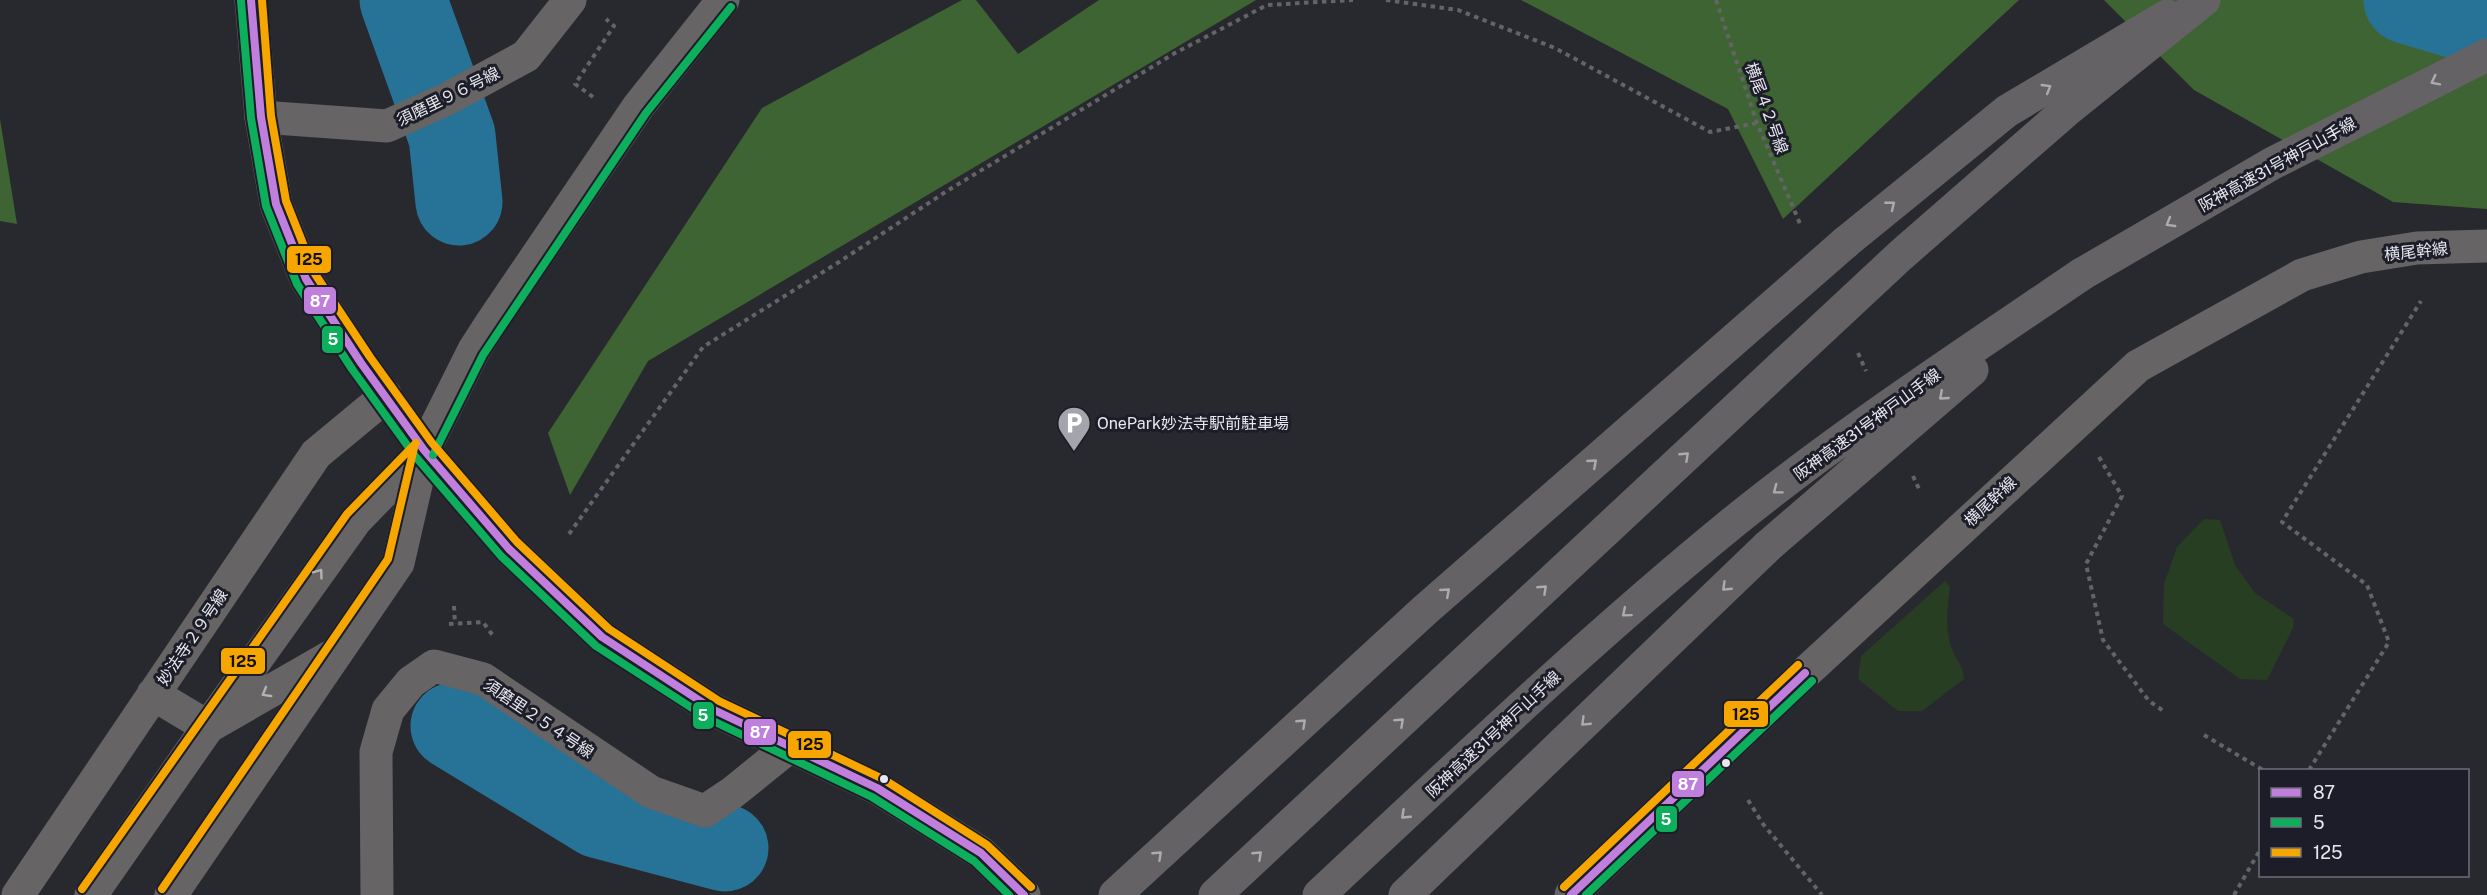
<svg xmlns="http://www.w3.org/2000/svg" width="2487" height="895" viewBox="0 0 2487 895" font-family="'Public Sans','Noto Sans JP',sans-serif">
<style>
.green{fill:#273e22}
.forest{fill:#3e6433}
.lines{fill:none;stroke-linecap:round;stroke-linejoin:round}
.river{stroke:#277398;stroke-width:87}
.path{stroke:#646466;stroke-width:4;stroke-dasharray:4.5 4.5;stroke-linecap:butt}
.minor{stroke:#666464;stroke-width:33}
.tertiary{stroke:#666464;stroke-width:33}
.motorway{stroke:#646264;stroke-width:33}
.motorway-bridge{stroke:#646264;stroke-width:33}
.bus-1-casing{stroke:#1c1d28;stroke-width:12}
.bus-2-casing{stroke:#1c1d28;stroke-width:12}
.bus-3-casing{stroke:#1c1d28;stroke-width:12}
.bus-1{stroke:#c07fdc;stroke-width:8}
.bus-2{stroke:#0daf5c;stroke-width:8}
.bus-3{stroke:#f7a600;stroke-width:8}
.oneway{stroke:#acabb0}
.oneway2{stroke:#b3b3b7}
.bus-dot{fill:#e6e7ef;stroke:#1c1d28;stroke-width:2}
.labels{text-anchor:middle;stroke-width:6;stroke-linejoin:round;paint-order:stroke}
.street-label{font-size:16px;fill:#e6e7ef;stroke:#1c1d28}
.poi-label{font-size:16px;fill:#e6e7ef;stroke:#1c1d28;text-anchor:start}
.line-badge{stroke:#1c1d28;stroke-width:2}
.badge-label{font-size:16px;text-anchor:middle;font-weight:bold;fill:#fff}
.pale-badge-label{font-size:16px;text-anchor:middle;font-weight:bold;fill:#111}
</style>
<rect width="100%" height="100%" fill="#28292f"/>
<path class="green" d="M2204 519 2220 520 2235 565 2255 593 2294 619 2293 628 2267 680 2240 679 2163 624 2164 584 2177 547Z
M1945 581 1950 587C1947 606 1945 631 1952 649 1956 660 1964 668 1964 679L1922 711H1898L1858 679 1861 656Z"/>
<path class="forest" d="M962 0H976L1018 54 1099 0H1256L648 361 570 495 548 433 762 108Z
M1521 0H2019L1783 219 1728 109Z
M2104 0H2487V209L2393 202 2194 90Z
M0 119 17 224 0 221Z"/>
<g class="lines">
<path class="river" d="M403 0 452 136 459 202
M2407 0 2487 24
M454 726 600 815 725 848"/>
<path class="path" d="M1386 0 1458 10 1555 48 1710 132 1757 123
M1716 0 1757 123 1801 226
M593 97 575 84 614 26 606 19
M1858 353 1866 371
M2099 457 2122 496 2086 564 2103 640 2149 701 2165 712
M1913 476 1919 489
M569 534 703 347 839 262 947 191 1175 53 1267 5 1353 0
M454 606 455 624
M449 624 483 622 494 637
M2204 735 2263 770
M2309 770 2389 642 2367 585 2282 522 2421 301
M1748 800 1763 824 1822 895
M2234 895 2260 850"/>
<path class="minor" d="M261 117 387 126 447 99 526 56 570 0
M153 694 208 727 335 654
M18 895 316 454 386 396
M377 895 376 752 388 710 411 682 434 666 483 679 651 792 705 811 732 793 789 747"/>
<path class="tertiary" d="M251 0 261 117 276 204 306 279 361 363 424 450 509 549 602 637 714 710 877 788 981 853 1024 895
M91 895 208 727 356 520 423 451
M171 895 398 563 424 450 474 350 492 322 638 107 723 0
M1571 895 1805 673 2138 366 2302 275 2361 257 2417 248 2487 246"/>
<path class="motorway" d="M1846 242 2007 111 2167 16
M2082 274 2273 163 2487 55
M1405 895 1768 546"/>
<path class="motorway-bridge" d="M1768 546 1972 370
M1115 895 1425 610 1846 242
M1215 895 1901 255 2066 111 2204 0
M1319 895C1454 769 1588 641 1731 524 1842 434 1963 355 2082 274"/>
<defs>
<path id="bus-1" d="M251 0 261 117 276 204 306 279 361 363 424 450 509 549 602 637 714 710 877 788 981 853 1024 895
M1571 895 1805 673"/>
<path id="bus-2" d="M241 1 251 118 266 206 297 284 352 369 415 456 501 556 596 646 709 719 872 797 974 861 1009 895
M433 455 483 355 501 328 646 113 731 7
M1586 895 1812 681"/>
<path id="bus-3" d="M262 0 271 116 286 201 315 274 370 357 432 443 517 542 609 629 719 701 883 779 987 845 1031 887
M1564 887 1798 665
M82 889 347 514 416 443
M162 889 388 559 414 448"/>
</defs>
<use href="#bus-1" class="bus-1-casing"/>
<use href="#bus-2" class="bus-2-casing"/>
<use href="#bus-3" class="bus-3-casing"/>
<use href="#bus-1" class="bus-1"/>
<use href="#bus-2" class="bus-2"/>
<use href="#bus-3" class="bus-3"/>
</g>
<defs><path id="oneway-chevron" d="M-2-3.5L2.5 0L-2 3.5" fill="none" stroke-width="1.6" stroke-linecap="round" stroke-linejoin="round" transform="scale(1.5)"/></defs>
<g class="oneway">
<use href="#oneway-chevron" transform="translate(2435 81) rotate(153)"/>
<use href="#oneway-chevron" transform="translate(2047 88) rotate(-31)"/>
<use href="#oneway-chevron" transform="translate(1891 205) rotate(-39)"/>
<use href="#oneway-chevron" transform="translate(2170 223) rotate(150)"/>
<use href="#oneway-chevron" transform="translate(1943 396) rotate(139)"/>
<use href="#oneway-chevron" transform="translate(1685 456) rotate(-43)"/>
<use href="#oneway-chevron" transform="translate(1593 463) rotate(-41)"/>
<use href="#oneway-chevron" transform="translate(1777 490) rotate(143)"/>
<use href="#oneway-chevron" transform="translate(1726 587) rotate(136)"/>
<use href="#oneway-chevron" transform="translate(1543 589) rotate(-43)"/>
<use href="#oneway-chevron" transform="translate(1446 592) rotate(-41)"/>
<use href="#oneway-chevron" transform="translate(1626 613) rotate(140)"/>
<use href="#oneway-chevron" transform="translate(1400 722) rotate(-43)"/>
<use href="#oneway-chevron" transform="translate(1585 722) rotate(136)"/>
<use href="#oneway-chevron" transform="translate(1302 723) rotate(-43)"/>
<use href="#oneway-chevron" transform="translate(1405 815) rotate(137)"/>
<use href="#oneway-chevron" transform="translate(1158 855) rotate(-43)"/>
<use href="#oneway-chevron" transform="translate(1258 855) rotate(-43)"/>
</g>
<g class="oneway2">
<use href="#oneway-chevron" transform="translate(319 573) rotate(-54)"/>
<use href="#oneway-chevron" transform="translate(266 693) rotate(150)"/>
</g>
<defs>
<symbol id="parking-pin" viewBox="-11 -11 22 30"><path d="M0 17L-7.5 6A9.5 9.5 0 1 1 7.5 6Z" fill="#a4a4ac" stroke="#1c1d28"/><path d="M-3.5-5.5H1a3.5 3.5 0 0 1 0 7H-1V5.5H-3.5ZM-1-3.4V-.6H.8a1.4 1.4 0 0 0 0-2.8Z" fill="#fff"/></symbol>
</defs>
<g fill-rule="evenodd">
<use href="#parking-pin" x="1055" y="404" width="38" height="52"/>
</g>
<g class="bus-dot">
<circle cx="1726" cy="763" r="5"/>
<circle cx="884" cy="779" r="5"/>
</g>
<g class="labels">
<g class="street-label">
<text transform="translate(448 96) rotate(-26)" y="6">須磨里９６号線</text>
<text transform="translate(1767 108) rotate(70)" y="6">横尾４２号線</text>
<text transform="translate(2277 164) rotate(-29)" y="6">阪神高速31号神戸山手線</text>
<text transform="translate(2416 251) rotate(-6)" y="6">横尾幹線</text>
<text transform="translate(1867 424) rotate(-36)" y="6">阪神高速31号神戸山手線</text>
<text transform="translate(1990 501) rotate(-43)" y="6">横尾幹線</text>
<text transform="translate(192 637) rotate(-56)" y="6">妙法寺２９号線</text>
<text transform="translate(539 718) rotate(34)" y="6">須磨里２５４号線</text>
<text transform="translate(1493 734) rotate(-43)" y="6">阪神高速31号神戸山手線</text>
</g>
<g class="poi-label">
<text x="1097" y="429">OnePark妙法寺駅前駐車場</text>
</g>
</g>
<g class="line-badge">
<rect x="286" y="245" width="46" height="29" rx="6" fill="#f7a600"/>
<rect x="303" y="286" width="34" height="29" rx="6" fill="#c07fdc"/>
<rect x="321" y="325" width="23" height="29" rx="6" fill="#0daf5c"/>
<rect x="220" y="647" width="46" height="28" rx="6" fill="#f7a600"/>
<rect x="1723" y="700" width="46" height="28" rx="6" fill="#f7a600"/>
<rect x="692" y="701" width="23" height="29" rx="6" fill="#0daf5c"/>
<rect x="743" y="718" width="34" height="28" rx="6" fill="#c07fdc"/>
<rect x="787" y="730" width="45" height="29" rx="6" fill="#f7a600"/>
<rect x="1671" y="770" width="34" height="28" rx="6" fill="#c07fdc"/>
<rect x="1655" y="805" width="23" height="28" rx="6" fill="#0daf5c"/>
</g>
<g class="badge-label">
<text x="320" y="307">87</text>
<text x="333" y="345">5</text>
<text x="703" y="721">5</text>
<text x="760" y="738">87</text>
<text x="1688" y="790">87</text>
<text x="1666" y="825">5</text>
</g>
<g class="pale-badge-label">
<text x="309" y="265">125</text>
<text x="243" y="667">125</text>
<text x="1746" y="720">125</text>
<text x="810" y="750">125</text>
</g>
<rect x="2259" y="769" width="210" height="108" fill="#1c1d28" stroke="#6d6e78" stroke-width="1.5"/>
<rect x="2271" y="788" width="30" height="9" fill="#c07fdc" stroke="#6d6e78" stroke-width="1.5"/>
<text x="2313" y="799" font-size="18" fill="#e6e7ef">87</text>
<rect x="2271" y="818" width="30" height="9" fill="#0daf5c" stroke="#6d6e78" stroke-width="1.5"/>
<text x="2313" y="829" font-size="18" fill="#e6e7ef">5</text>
<rect x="2271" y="848" width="30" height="9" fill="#f7a600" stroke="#6d6e78" stroke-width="1.5"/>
<text x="2313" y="859" font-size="18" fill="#e6e7ef">125</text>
</svg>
